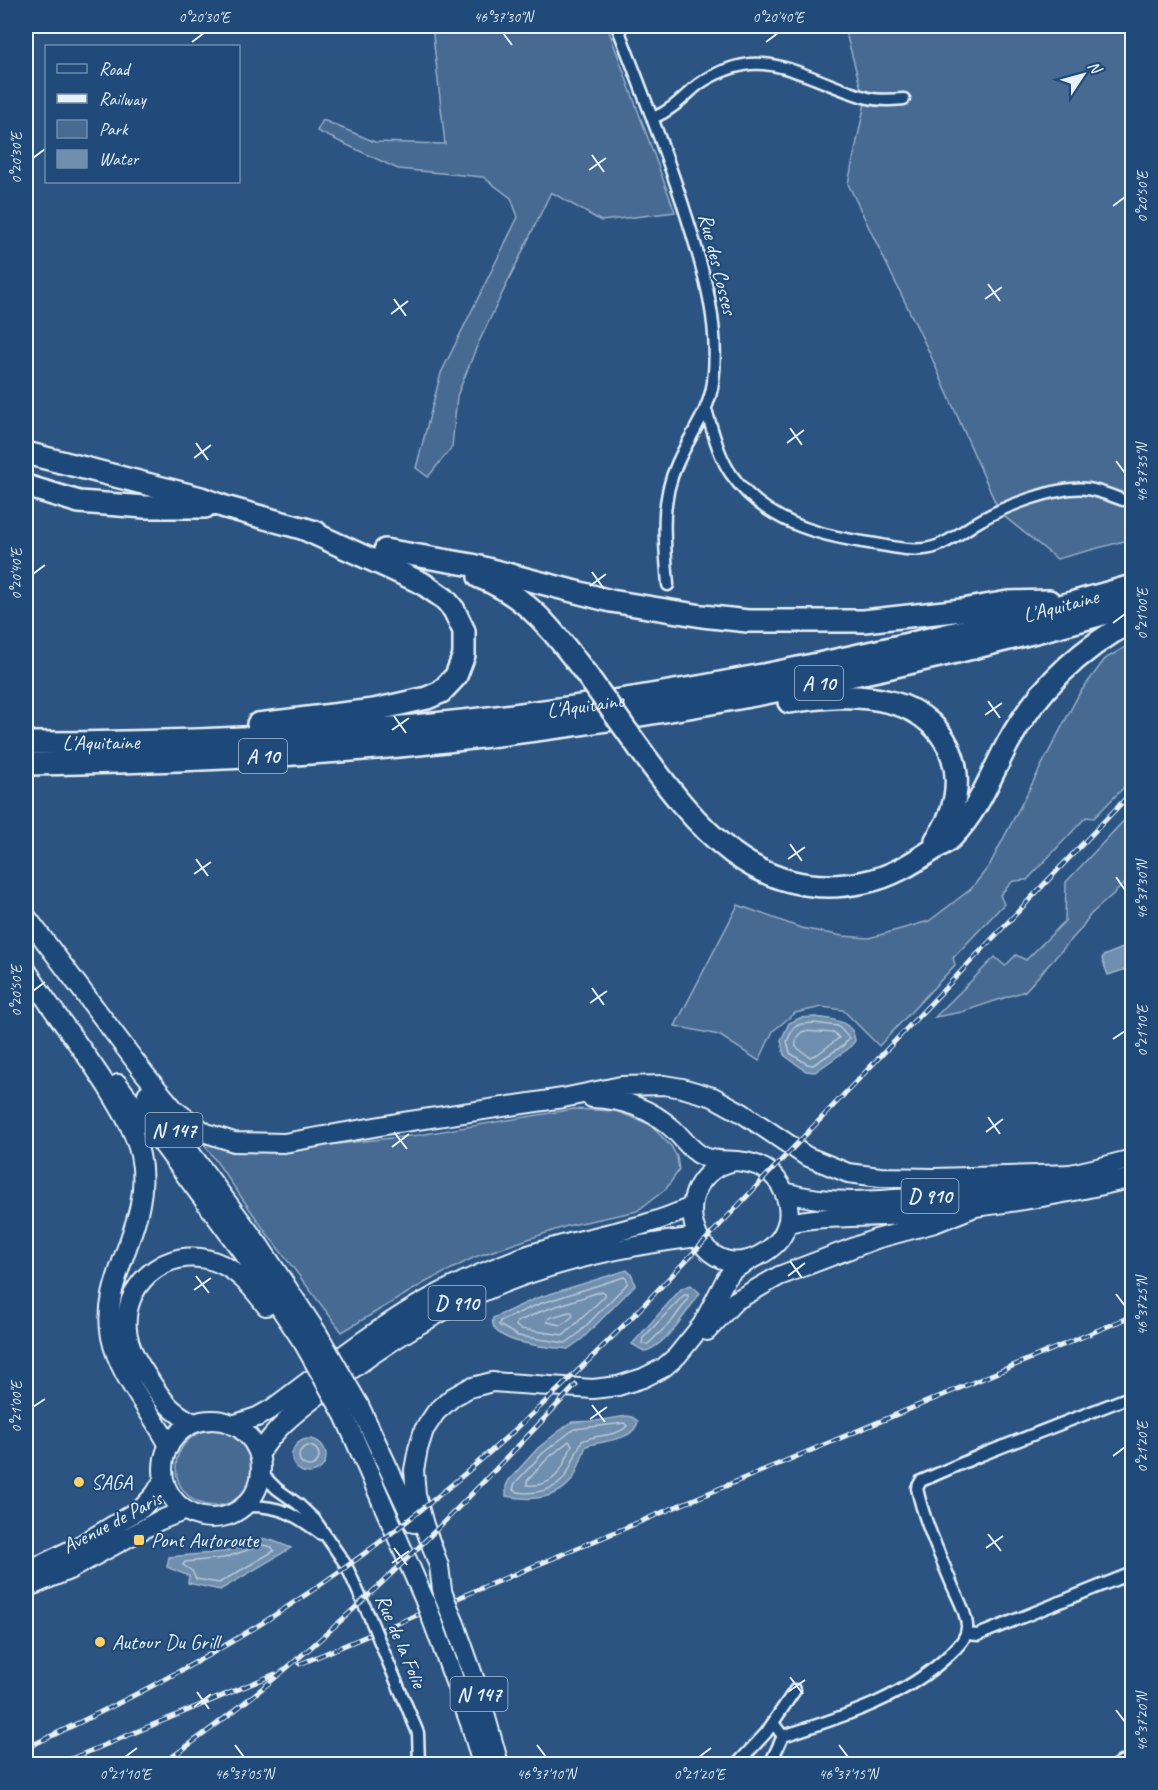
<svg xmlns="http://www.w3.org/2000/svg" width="1158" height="1790" viewBox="0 0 1158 1790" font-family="Caveat,sans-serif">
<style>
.green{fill:#476b93;stroke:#98aec6;stroke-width:1.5}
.water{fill:#708ead;stroke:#a0b6cb;stroke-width:1.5}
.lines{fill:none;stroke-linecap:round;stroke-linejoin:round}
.shore{stroke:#b8c9da;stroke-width:1.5}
.minor-casing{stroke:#e8f1f8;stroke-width:15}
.primary-casing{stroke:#e8f1f8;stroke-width:22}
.trunk-casing{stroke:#e8f1f8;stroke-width:22}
.motorway-casing{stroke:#e8f1f8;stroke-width:26}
.minor{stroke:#1f4a7a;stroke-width:10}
.primary{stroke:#1f4a7a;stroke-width:18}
.trunk{stroke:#1f4a7a;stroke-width:18}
.motorway{stroke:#1f4a7a;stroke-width:21}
.rail-casing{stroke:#e8f1f8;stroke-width:5}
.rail{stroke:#1f4a7a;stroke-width:3;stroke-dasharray:9;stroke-linecap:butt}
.minor-bridge-casing{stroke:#e8f1f8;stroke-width:15;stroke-linecap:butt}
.trunk-bridge-casing{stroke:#e8f1f8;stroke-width:22;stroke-linecap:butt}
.motorway-bridge-casing{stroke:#e8f1f8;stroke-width:26;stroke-linecap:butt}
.minor-bridge{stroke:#1f4a7a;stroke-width:10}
.trunk-bridge{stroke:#1f4a7a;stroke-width:18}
.motorway-bridge{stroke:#1f4a7a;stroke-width:21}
.ticks{fill:none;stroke:#e8f1f8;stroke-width:2}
.poi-dot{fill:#ffd166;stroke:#1f4a7a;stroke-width:2}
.labels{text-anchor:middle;stroke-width:4.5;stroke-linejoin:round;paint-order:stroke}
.shield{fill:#1f4a7a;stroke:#acbfd2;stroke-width:1.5}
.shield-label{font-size:20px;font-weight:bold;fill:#e8f1f8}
.street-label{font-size:21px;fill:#e8f1f8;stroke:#1f4a7a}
.poi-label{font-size:21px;fill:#e8f1f8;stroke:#1f4a7a;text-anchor:start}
.neatline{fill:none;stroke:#e8f1f8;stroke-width:2}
.ticks-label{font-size:15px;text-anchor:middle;fill:#e8f1f8}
</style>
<rect width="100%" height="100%" fill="#2b5482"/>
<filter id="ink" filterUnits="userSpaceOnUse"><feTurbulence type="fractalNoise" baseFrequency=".0167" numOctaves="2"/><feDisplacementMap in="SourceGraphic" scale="12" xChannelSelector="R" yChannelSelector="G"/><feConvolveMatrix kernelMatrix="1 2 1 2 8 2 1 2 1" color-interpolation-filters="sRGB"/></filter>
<g filter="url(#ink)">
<path class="green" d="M432 26H607L675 212 601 221 551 192 477 346 457 396 452 447 428 477 416 468 441 373 518 217 511 198 483 177 398 169 317 131 323 120 375 142 445 144Z
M844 26H1132V510L1127 512 1132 539 1057 559 1000 513 930 354 848 184 865 103Z
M1132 643V779L1094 818 1086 817 1027 880 1013 881 1000 895 1004 904 953 958 955 965 879 1046 843 1010 822 1007 795 1013 773 1031 759 1061 719 1035 675 1026 738 905 801 928 843 936 869 938 929 921 971 889 989 866 1079 694 1105 659Z
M1132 812V877L1090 915 1080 930 1025 991 962 1012 935 1017 995 957 1005 966 1016 955 1026 960 1065 921 1066 882Z
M574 1109 616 1111 649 1124 671 1146 677 1157 679 1170 666 1189 637 1211 567 1226 475 1257 426 1282 342 1332 265 1231 204 1144 273 1151 419 1135Z
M176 1468a38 38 0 1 1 76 0a38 38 0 1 1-76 0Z"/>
<path class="water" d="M1132 944V967L1108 975 1102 959 1103 956Z
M815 1017C831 1019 854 1020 855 1041L848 1049 815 1072 806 1071 784 1055 781 1040 789 1023 800 1018Z
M627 1270 632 1275 635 1285 582 1339 568 1349C550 1347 487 1344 493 1318L537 1298Z
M691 1285 700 1293C688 1310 664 1348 644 1351L632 1344 682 1288Z
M627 1416 632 1417 638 1421C634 1442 602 1440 586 1446 582 1456 579 1467 574 1477 559 1500 530 1501 506 1496V1486L509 1480 538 1448 558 1432 572 1422 596 1421Z
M292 1456a17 17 0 1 1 34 0a17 17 0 1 1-34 0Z
M262 1539 271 1540 291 1548 220 1590 188 1583 189 1576 167 1567 169 1557 223 1552Z"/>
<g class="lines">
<path class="shore" d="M814 1023 838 1026 849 1038 844 1045 813 1065 807 1064 790 1053 787 1041 794 1027 801 1024Z
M804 1031 835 1033 839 1038 818 1054 810 1057 796 1047C795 1040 797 1034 804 1031Z
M624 1277 627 1279V1284L578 1334 566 1343 518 1336 499 1325 500 1321 539 1304Z
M602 1291 605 1293V1296L564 1335 520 1329 516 1326 517 1322 542 1311Z
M684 1295H688V1299L672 1321 648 1344H642L643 1338Z
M569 1312H572L573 1316 562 1325 547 1322 549 1318Z
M624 1423 627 1426C617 1437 596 1434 582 1441 568 1466 570 1488 536 1492 527 1493 521 1494 513 1490L515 1483 543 1453 574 1429Z
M569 1441 572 1445C563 1468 556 1488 527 1485V1481L548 1458Z
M299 1456a10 10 0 1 1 20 0a10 10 0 1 1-20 0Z
M262 1545 272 1547 274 1551 219 1583 196 1579 192 1571 183 1565 185 1562 224 1558Z"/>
<defs>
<path id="minor" d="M617 26C640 85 663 144 683 205 701 263 721 320 713 382 709 413 689 436 677 464 659 503 665 544 668 585
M653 118C670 111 681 100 694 88 707 77 727 68 744 65 782 57 831 89 868 98 880 101 892 100 904 99
M706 410C713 431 718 455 731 474 764 521 816 535 869 543 891 546 916 554 937 546 951 541 963 531 976 523 1002 507 1058 485 1088 489 1100 491 1112 496 1123 500
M261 1473 277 1489 298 1504 315 1520 346 1565 370 1618
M245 1506C280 1505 294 1514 321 1534
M967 1634 978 1635 1132 1573
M386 1657 418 1733 419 1764
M773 1723 783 1736C842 1717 903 1699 949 1655 958 1646 968 1638 967 1625 966 1612 958 1598 953 1587 940 1555 924 1522 917 1488L921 1481 981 1455 1132 1396
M737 1764 766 1733 795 1690
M770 1764 783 1736
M1117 1764 1132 1757"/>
<path id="primary" d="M736 1161C746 1162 754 1163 763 1168 782 1178 794 1207 786 1227 782 1240 770 1250 758 1256 693 1287 660 1176 736 1161Z
M784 1192C828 1205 875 1201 921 1197 992 1190 1063 1178 1132 1159
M788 1223C825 1215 865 1218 902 1215 979 1208 1057 1197 1132 1178
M163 1469a49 49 0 1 1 98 0a49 49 0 1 1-98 0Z
M232 1425 257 1417 273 1408C320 1373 367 1335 418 1305 449 1287 483 1272 517 1259 574 1237 636 1233 691 1207
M259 1455C276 1425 303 1407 330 1386 446 1294 552 1254 698 1237
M26 1572 79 1546 142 1508 155 1494 164 1479
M26 1588 69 1570 158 1521 186 1510"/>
<path id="trunk" d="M26 916 144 1073 175 1110 206 1133 234 1142 284 1143 397 1123 563 1098 621 1086 664 1085 682 1088 713 1097 742 1113 806 1156 848 1173 880 1177 933 1178 1075 1174
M26 969C52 1012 85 1050 111 1093 123 1113 135 1132 140 1155 155 1223 99 1276 111 1337 119 1377 151 1410 169 1446
M118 1084 246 1257 304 1344
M147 1094 259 1245 318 1334
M592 1098C622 1099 650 1108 673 1129 683 1138 691 1151 704 1157 714 1161 726 1160 736 1161
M707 1331 735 1301 779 1276 876 1239 935 1223 975 1207
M359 1405 414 1523
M344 1415 425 1601
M194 1423C171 1412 163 1401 149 1379 139 1364 129 1349 127 1330 122 1277 177 1241 223 1265 241 1274 254 1290 266 1306
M442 1590 439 1566 424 1525 416 1495 414 1470 418 1449 424 1430 436 1412 453 1397 469 1388 492 1382 593 1389 618 1386 643 1378 663 1368 677 1356 702 1325 726 1279 733 1270 752 1259
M455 1624 478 1689 499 1764
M436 1630 471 1726 482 1764"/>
<g id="motorway">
<path d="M26 453 201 498 225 507 316 532"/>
<path d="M26 486 79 502 145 507H205"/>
<path d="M385 550 472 565 611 601 702 616 748 621H864L962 610 1008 602 1049 601"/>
<path d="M479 577C529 596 558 637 589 678"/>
<path d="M789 702C822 697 857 693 890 702 957 719 975 788 936 840"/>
<path d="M258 724 374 710 427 698 441 692 456 676 464 655V631L454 610 445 599 422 583 302 528"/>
<path id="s1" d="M26 743C155 743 285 738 414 726 657 703 898 653 1132 586"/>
<path d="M639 748C695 825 756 905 865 882 891 877 911 864 934 849 940 845 947 842 952 837 978 811 991 775 1008 743 1037 690 1080 649 1132 621"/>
<path d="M26 764C157 762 289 757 419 744 660 719 900 672 1132 606"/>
</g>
</defs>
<use href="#minor" class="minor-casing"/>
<use href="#primary" class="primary-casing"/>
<use href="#trunk" class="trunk-casing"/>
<use href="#motorway" class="motorway-casing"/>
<use href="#minor" class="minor"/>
<use href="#primary" class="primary"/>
<use href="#trunk" class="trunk"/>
<use href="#motorway" class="motorway"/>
<defs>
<path id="rail" d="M300 1664 1132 1316
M26 1748C113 1707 200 1664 281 1611 412 1527 526 1425 635 1314L1132 792
M59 1764 275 1674
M162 1764C317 1657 447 1522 576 1385"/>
</defs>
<use href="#rail" class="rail-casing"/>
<use href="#rail" class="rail"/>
<defs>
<path id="minor-bridge" d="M370 1618 386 1657"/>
<path id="trunk-bridge" d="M318 1334 359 1405
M304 1344 344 1415
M443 1594 455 1624
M425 1601 436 1630"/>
<path id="motorway-bridge" d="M589 678 639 748"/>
</defs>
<use href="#minor-bridge" class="minor-bridge-casing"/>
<use href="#trunk-bridge" class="trunk-bridge-casing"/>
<use href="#motorway-bridge" class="motorway-bridge-casing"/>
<use href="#minor-bridge" class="minor-bridge"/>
<use href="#trunk-bridge" class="trunk-bridge"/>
<use href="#motorway-bridge" class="motorway-bridge"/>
</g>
</g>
<path class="ticks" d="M503 33 512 45M192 42 204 33M766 42 778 33M592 155 604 172M33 158 45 149M589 170 606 158M1113 206 1125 197M988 284 1000 301M394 299 406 316M985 299 1002 287M391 314 408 301M790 428 802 445M196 443 208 460M787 443 804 430M194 458 211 445M1116 461 1125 473M592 572 604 589M33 574 45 565M590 586 606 574M1113 623 1125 614M988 701 1000 718M985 715 1002 703M394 716 406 733M392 730 409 718M790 844 802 861M196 859 208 876M788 859 805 847M194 874 211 862M1116 877 1125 890M592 988 604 1005M33 991 45 982M590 1003 607 991M1113 1039 1125 1031M988 1117 1000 1134M394 1132 407 1149M986 1132 1003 1119M392 1147 409 1134M790 1261 802 1278M196 1276 209 1293M788 1276 805 1263M194 1290 211 1278M1116 1294 1125 1306M592 1405 605 1422M33 1407 45 1399M590 1419 607 1407M1113 1456 1125 1447M988 1534 1001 1551M394 1548 407 1565M986 1548 1003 1536M392 1563 409 1551M790 1677 803 1694M197 1692 209 1709M788 1692 805 1680M194 1707 211 1694M1116 1710 1125 1722M235 1745 244 1757M537 1745 546 1757M839 1745 848 1757M125 1757 137 1748M699 1757 711 1748"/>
<g class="poi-dot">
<circle cx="79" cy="1482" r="6"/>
<rect x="133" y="1534" width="12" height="12" rx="3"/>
<circle cx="100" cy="1642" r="6"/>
</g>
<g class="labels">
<g class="shield">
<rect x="795" y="666" width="48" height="34" rx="4.5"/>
<rect x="239" y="739" width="48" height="34" rx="4.5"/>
<rect x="145.5" y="1113" width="57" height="34" rx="4.5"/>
<rect x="901.5" y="1179" width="57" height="34" rx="4.5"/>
<rect x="428.5" y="1286" width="57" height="34" rx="4.5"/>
<rect x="450.5" y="1677" width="57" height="34" rx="4.5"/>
</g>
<g class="shield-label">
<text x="819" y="690">A 10</text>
<text x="263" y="763">A 10</text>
<text x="174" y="1137">N 147</text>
<text x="930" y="1203">D 910</text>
<text x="457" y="1310">D 910</text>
<text x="479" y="1701">N 147</text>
</g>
<g class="street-label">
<text transform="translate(718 264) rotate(76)" y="7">Rue des Cosses</text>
<text dy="7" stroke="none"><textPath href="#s1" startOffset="1047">L'Aquitaine</textPath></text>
<text dy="7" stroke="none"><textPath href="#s1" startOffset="561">L'Aquitaine</textPath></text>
<text dy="7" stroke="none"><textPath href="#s1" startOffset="75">L'Aquitaine</textPath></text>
<text transform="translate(112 1522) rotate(-28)" y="7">Avenue de Paris</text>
<text transform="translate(401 1641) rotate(67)" y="7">Rue de la Folie</text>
</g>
<g class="poi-label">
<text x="91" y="1489">SAGA</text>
<text x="151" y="1547">Pont Autoroute</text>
<text x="112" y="1649">Autour Du Grill</text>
</g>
</g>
<rect width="1158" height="1790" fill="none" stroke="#1f4a7a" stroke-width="66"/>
<rect x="45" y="45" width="195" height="138" fill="#1f4a7a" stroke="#6f8dac" stroke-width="1.5"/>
<rect x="57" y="64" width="30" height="9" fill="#1f4a7a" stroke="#6f8dac" stroke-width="1.5"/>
<text x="99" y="75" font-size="18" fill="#e8f1f8">Road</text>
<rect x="57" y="94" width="30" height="9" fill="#e8f1f8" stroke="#6f8dac" stroke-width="1.5"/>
<text x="99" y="105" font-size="18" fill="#e8f1f8">Railway</text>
<rect x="57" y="120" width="30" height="18" fill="#476b93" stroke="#6f8dac" stroke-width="1.5"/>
<text x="99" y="135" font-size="18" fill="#e8f1f8">Park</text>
<rect x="57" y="150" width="30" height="18" fill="#708ead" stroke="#6f8dac" stroke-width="1.5"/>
<text x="99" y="165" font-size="18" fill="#e8f1f8">Water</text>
<g transform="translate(1083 75) rotate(54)" stroke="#1f4a7a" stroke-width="4.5" paint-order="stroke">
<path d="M0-4.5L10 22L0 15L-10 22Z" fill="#e8f1f8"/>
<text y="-9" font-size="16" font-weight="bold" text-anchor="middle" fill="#e8f1f8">N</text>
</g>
<rect x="33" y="33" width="1092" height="1724" class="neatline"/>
<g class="ticks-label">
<text x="204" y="22">0°20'30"E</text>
<text x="503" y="22">46°37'30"N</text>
<text x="778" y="22">0°20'40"E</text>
<text transform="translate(16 158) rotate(-90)" y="5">0°20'30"E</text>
<text transform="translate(1142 197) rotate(-90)" y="5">0°20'50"E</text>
<text transform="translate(1142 473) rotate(-90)" y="5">46°37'35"N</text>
<text transform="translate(16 574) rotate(-90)" y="5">0°20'40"E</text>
<text transform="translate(1142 614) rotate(-90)" y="5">0°21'00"E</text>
<text transform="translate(1142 890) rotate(-90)" y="5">46°37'30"N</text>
<text transform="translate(16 991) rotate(-90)" y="5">0°20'50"E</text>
<text transform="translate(1142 1031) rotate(-90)" y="5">0°21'10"E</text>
<text transform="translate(1142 1306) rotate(-90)" y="5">46°37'25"N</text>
<text transform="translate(16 1407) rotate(-90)" y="5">0°21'00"E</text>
<text transform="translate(1142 1447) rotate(-90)" y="5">0°21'20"E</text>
<text transform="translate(1142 1722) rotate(-90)" y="5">46°37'20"N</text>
<text x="125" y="1779">0°21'10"E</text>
<text x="244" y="1779">46°37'05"N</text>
<text x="546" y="1779">46°37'10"N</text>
<text x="699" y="1779">0°21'20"E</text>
<text x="848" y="1779">46°37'15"N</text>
</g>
</svg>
